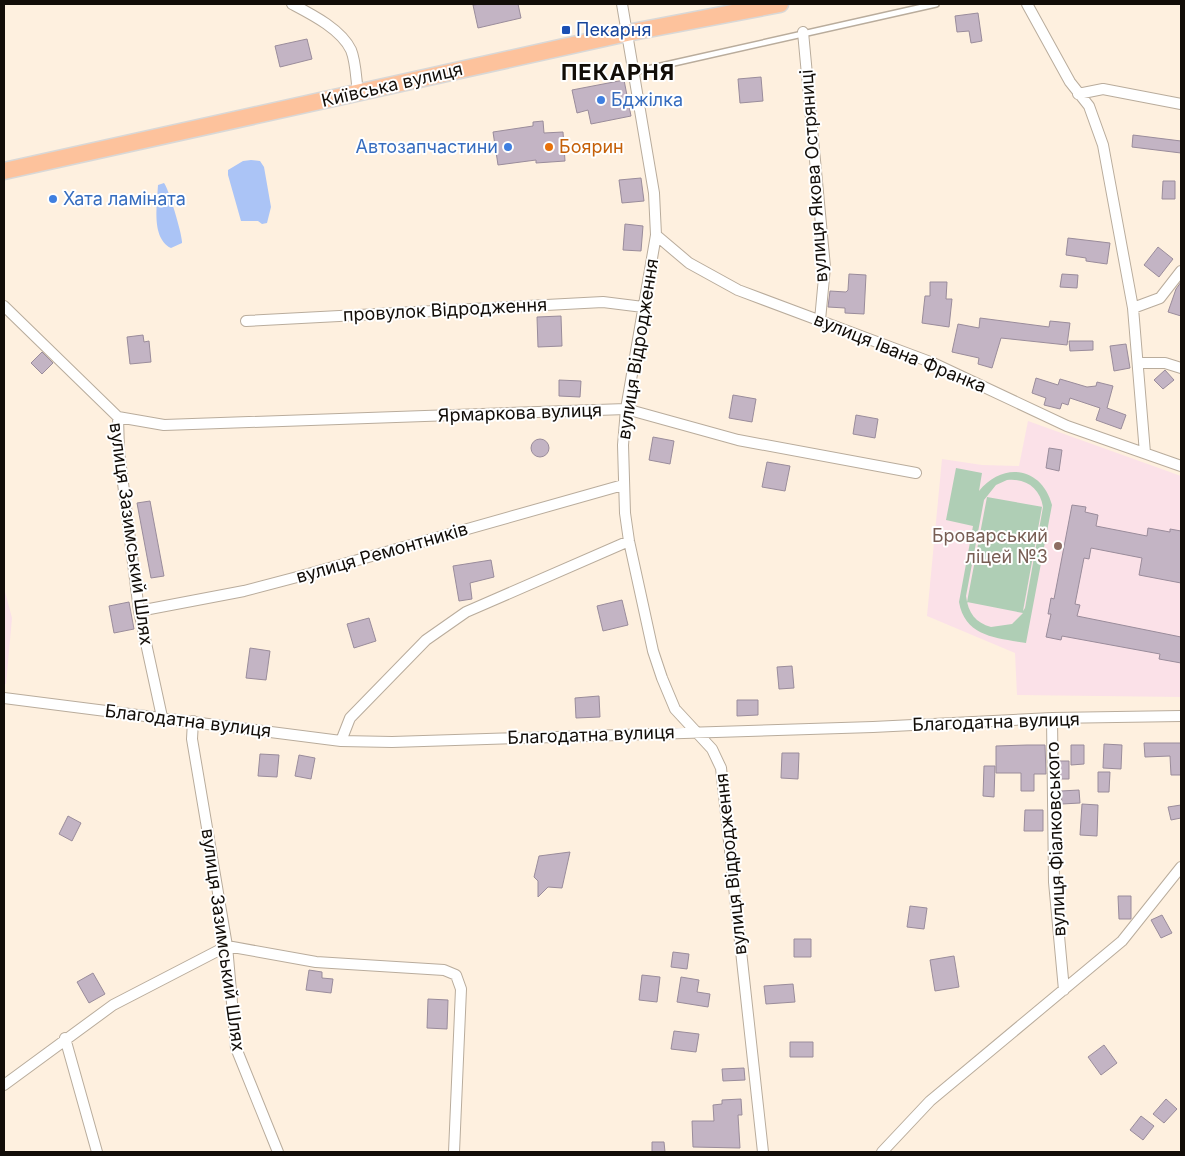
<svg xmlns="http://www.w3.org/2000/svg" width="1185" height="1156" viewBox="0 0 1185 1156" font-family="Inter,sans-serif">
<style>
.education{fill:#fbe1e8}
.green{fill:#afceb5;fill-rule:evenodd}
.water{fill:#abc4f6}
.building{fill:#c3b4c4;stroke:#9a8c9b}
.lines{fill:none;stroke-linecap:round;stroke-linejoin:round}
.lane-casing{stroke:#b9ac9c;stroke-width:8}
.street-casing{stroke:#b9ac9c;stroke-width:12}
.primary-casing{stroke:#d9d8d7;stroke-width:19}
.lane{stroke:#fff;stroke-width:5}
.street{stroke:#fff;stroke-width:10}
.primary{stroke:#fdc29c;stroke-width:16}
.transit-dot{fill:#1a4fb4;stroke:#fff;stroke-width:2}
.shop-dot{fill:#3f7fe0;stroke:#fff;stroke-width:2}
.food-dot{fill:#e8710a;stroke:#fff;stroke-width:2}
.education-dot{fill:#8d6e63;stroke:#fff;stroke-width:2}
.labels{text-anchor:middle;stroke-width:4;stroke-linejoin:round;paint-order:stroke}
.transit-label{font-size:18px;fill:#164399;stroke:#fff;text-anchor:start}
.street-label{font-size:18px;fill:#120d08;stroke:#fff}
.shop-label{font-size:18px;fill:#366cbe;stroke:#fff;text-anchor:start}
.food-label{font-size:18px;fill:#c56008;stroke:#fff;text-anchor:start}
.education-label{font-size:18px;fill:#785e54;stroke:#fff;text-anchor:end}
.district-label{font-size:22px;font-weight:bold;letter-spacing:1px;fill:#120d08;stroke:#fff}
</style>
<rect width="100%" height="100%" fill="#fef0df"/>
<path class="education" d="M1028 421 1181 476V697L1017 695 1015 653 927 616 942 459 982 465 1019 466Z
M4 588 12 618 6 684H4Z"/>
<path class="green" d="M956 468 982 473 979 491C1003 461 1042 467 1052 505L1026 643C997 638 965 637 959 602L973 526 946 520ZM1007 480C1026 478 1040 488 1043 507L987 497 967 602 1023 613 1012 624 991 627C976 623 968 613 966 596L984 500 996 485ZM1043 507 1025 608 1023 611 1042 507Z"/>
<path class="water" d="M251 160 260 161 264 167 271 207 267 223 262 224 258 221H241L228 175V170L243 161Z
M164 183C168 187 183 236 182 243L171 248C151 238 157 205 158 185Z"/>
<path class="building" d="M481 4H518L521 18 478 28 473 5Z
M978 13 982 41 971 43 969 31 957 32 955 16Z
M307 39 312 59 280 67 275 46Z
M761 77 763 101 740 103 738 79Z
M624 80 631 116 591 124 588 110 577 113 572 90Z
M543 121 544 133 563 132 565 161 536 163V160L498 165 493 132 533 126V122Z
M1133 135 1181 141V153L1132 147Z
M641 178 644 201 622 203 619 180Z
M1163 181H1175V199H1162Z
M625 224 643 226 641 251 623 250Z
M1068 238 1110 243 1107 264 1086 261V258L1066 255Z
M1158 247 1173 259 1159 277 1144 265Z
M849 274 866 275 864 314 845 313V308L828 307 830 291 846 292 848 290Z
M1062 274 1078 275 1077 288 1060 287Z
M930 282H947L946 299H952L949 327 922 323 925 296H930Z
M1181 282V316L1168 312 1176 289Z
M561 316 562 346 538 347 537 317Z
M980 318 1049 327 1050 321 1070 323 1067 345 1001 338 992 368 978 364 979 358 952 352 958 324 979 328Z
M143 335 144 342 149 341 151 362 130 364 127 337Z
M1069 341H1093V350L1070 351Z
M1126 344 1130 368 1114 371 1110 346Z
M42 352 53 363 42 374 31 363Z
M1165 370 1174 380 1163 389 1154 380Z
M1036 378 1058 385 1060 379 1087 387 1096 386 1097 382 1113 386 1107 408 1126 415 1121 429 1096 420 1100 408 1070 398 1068 405 1062 403 1060 409 1044 405 1046 398 1032 393Z
M559 380 581 381 580 397 559 396Z
M733 395 756 399 752 422 729 418Z
M856 415 878 419 875 438 853 434Z
M653 437 674 441 670 464 649 460Z
M531 448a9 9 0 1 1 18 0a9 9 0 1 1-18 0Z
M1049 448 1062 450 1059 471 1046 468Z
M767 462 790 466 785 491 762 487Z
M150 501 164 576 151 578 137 503Z
M1072 505 1086 507 1085 512 1098 515 1096 526 1147 536 1148 528 1170 532V529L1181 531V583L1139 575 1142 558 1091 548 1089 559 1084 558 1075 604 1080 605 1077 616 1181 637V663L1159 659 1160 654 1062 636 1061 640 1046 637 1051 614H1048L1051 598 1054 599Z
M491 560 494 577 470 583 472 599 459 601 453 566Z
M622 600 628 625 603 631 597 606Z
M129 602 134 629 114 633 109 606Z
M369 618 376 641 354 648 347 624Z
M250 648 270 651 266 680 246 678Z
M792 666 794 688 779 689 777 667Z
M599 696 600 717 576 718 575 698Z
M737 700H758V715L737 716Z
M1144 743H1181V775H1171L1170 756 1145 757Z
M1104 744 1122 745 1121 769 1103 768Z
M1027 745H1045L1046 774H1034V791H1021V773H996V746Z
M1071 745H1084V764L1071 765Z
M782 753H799L798 779 781 778Z
M260 754 279 755 277 777 258 776Z
M299 755 315 758 311 779 295 776Z
M1059 761H1069V779H1060Z
M984 766H995L994 797 983 796Z
M1098 772H1110L1109 792H1098Z
M1079 790 1080 803 1062 804 1061 791Z
M1082 804 1098 805 1097 836 1080 835Z
M1181 805V818L1171 820 1168 807Z
M1025 810H1043V831H1024Z
M68 816 81 823 72 841 59 834Z
M570 852 562 888 548 887 538 897V881L534 877 539 856Z
M1118 896H1131V919H1119Z
M910 906 927 908 924 929 907 927Z
M1162 915 1172 933 1161 938 1151 920Z
M794 939H811V957H794Z
M673 952 689 954 687 969 671 967Z
M954 956 959 987 935 991 930 960Z
M309 970 322 972V978L333 979 331 993 306 990Z
M93 973 105 994 89 1003 77 982Z
M642 975 660 977 657 1002 639 1000Z
M681 977 699 980 697 992 710 994 708 1007 677 1002Z
M793 984 795 1002 766 1004 764 986Z
M428 999 448 1000 447 1029 427 1028Z
M674 1031 699 1034 696 1052 671 1049Z
M790 1042H813V1057H790Z
M1104 1045 1117 1063 1101 1075 1088 1057Z
M744 1068 745 1080 723 1081 722 1069Z
M741 1099 742 1115H738L740 1148 693 1147 692 1121H714L713 1105 722 1104V1100Z
M1166 1099 1177 1109 1164 1123 1153 1114Z
M1141 1116 1154 1126 1143 1140 1130 1130Z
M652 1142H664L665 1152H652Z"/>
<g class="lines">
<defs>
<path id="lane" d="M634 72 936 4"/>
<path id="street" d="M292 4C311 14 341 29 351 50 356 62 356 79 358 93
M622 4 654 193 656 235 626 409 623 445 625 513 629 541 653 651 662 678 675 709 712 749 721 768 763 1152
M1027 4 1070 82 1089 106 1103 145 1133 308 1145 453
M803 32 825 267 820 320
M1078 94 1103 89 1181 104
M656 235 689 263 738 290 933 363 1067 426 1181 466
M4 306 118 417 119 451 139 611 162 717
M1133 308 1160 298 1181 271
M246 321 603 302 643 307
M1139 363H1165L1181 368
M118 417 164 425 626 409 738 440 916 473
M139 611 244 591 301 576 623 485
M4 698 341 741 392 742 873 727 1052 718 1181 716
M1052 718 1054 882 1064 990
M193 721 192 739 227 946 236 1048 278 1152
M341 741 350 718 426 640 466 612 629 541
M65 1038 97 1152
M4 1085 113 1005 227 946 316 962 444 970 456 975 461 989 454 1152
M882 1152 930 1101 1122 941 1181 867"/>
<path id="primary" d="M4 171 627 33 780 4"/>
</defs>
<use href="#lane" class="lane-casing"/>
<use href="#street" class="street-casing"/>
<use href="#primary" class="primary-casing"/>
<use href="#lane" class="lane"/>
<use href="#street" class="street"/>
<use href="#primary" class="primary"/>
</g>
<rect class="transit-dot" x="561" y="25" width="10" height="10" rx="2.5"/>
<g class="shop-dot">
<circle cx="601" cy="100" r="5"/>
<circle cx="508" cy="147" r="5"/>
<circle cx="53" cy="199" r="5"/>
</g>
<circle class="food-dot" cx="549" cy="147" r="5"/>
<circle class="education-dot" cx="1058" cy="546" r="5"/>
<g class="labels">
<g class="transit-label">
<text x="576" y="36">Пекарня</text>
</g>
<g class="street-label">
<text transform="translate(392 85) rotate(-13)" y="6">Київська вулиця</text>
<text transform="translate(814 176) rotate(-94)" y="6">вулиця Якова Остряниці</text>
<text transform="translate(445 310) rotate(-3)" y="6">провулок Відродження</text>
<text transform="translate(638 349) rotate(-81)" y="6">вулиця Відродження</text>
<text transform="translate(900 353) rotate(22)" y="6">вулиця Івана Франка</text>
<text transform="translate(520 413) rotate(-2)" y="6">Ярмаркова вулиця</text>
<text transform="translate(131 534) rotate(82)" y="6">вулиця Зазимський Шлях</text>
<text transform="translate(382 553) rotate(-16)" y="6">вулиця Ремонтників</text>
<text transform="translate(188 721) rotate(7)" y="6">Благодатна вулиця</text>
<text transform="translate(996 722) rotate(-2)" y="6">Благодатна вулиця</text>
<text transform="translate(591 735) rotate(-2)" y="6">Благодатна вулиця</text>
<text transform="translate(1056 839) rotate(-92)" y="6">вулиця Фіалковського</text>
<text transform="translate(731 864) rotate(-96)" y="6">вулиця Відродження</text>
<text transform="translate(223 940) rotate(82)" y="6">вулиця Зазимський Шлях</text>
</g>
<g class="shop-label">
<text x="611" y="106">Бджілка</text>
<text x="498" y="153" text-anchor="end">Автозапчастини</text>
<text x="63" y="205">Хата ламіната</text>
</g>
<g class="food-label">
<text x="559" y="153">Боярин</text>
</g>
<g class="education-label">
<text x="1048" y="542">Броварський<tspan x="1048" dy="21">ліцей №3</tspan></text>
</g>
<g class="district-label">
<text x="618" y="80">ПЕКАРНЯ</text>
</g>
</g>
<rect width="1185" height="1156" fill="none" stroke="#120d08" stroke-width="10"/>
</svg>
